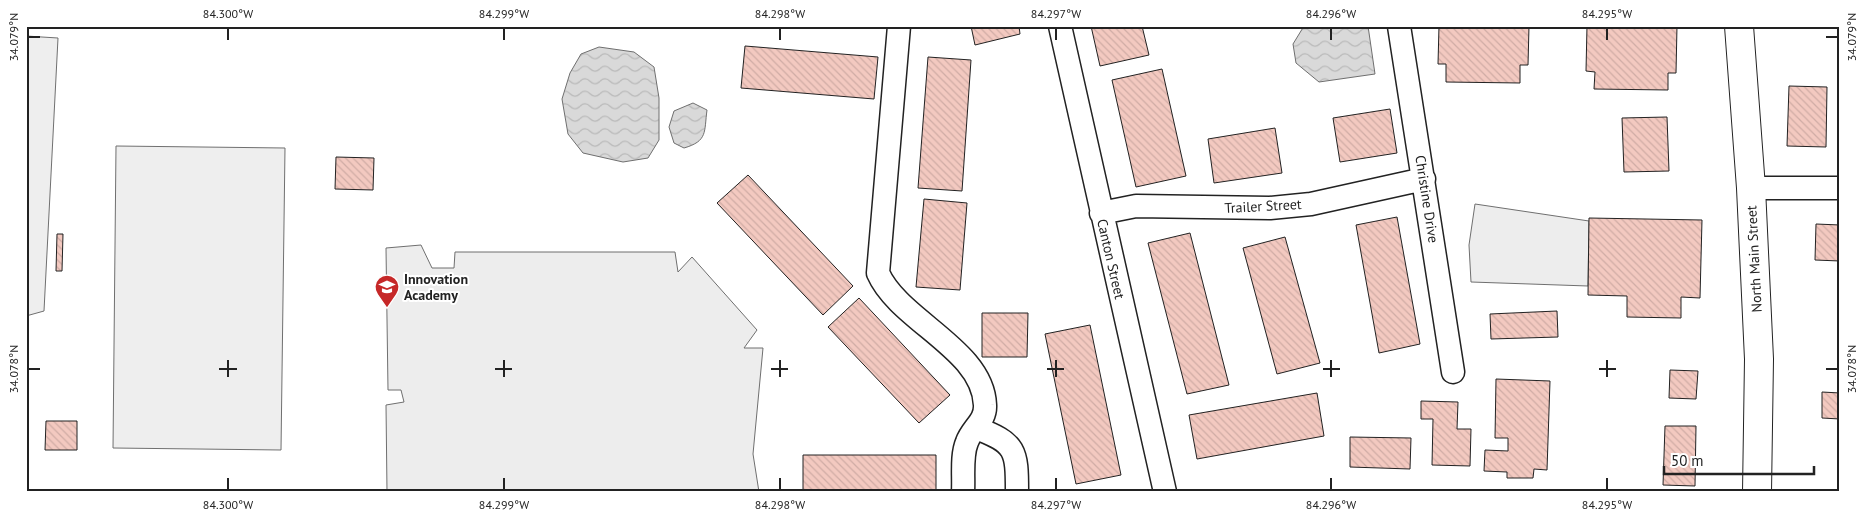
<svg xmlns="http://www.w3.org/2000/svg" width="1866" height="518" viewBox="0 0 1866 518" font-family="'PT Sans',sans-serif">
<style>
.grass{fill:#eee;stroke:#6f6f6f}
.parking{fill:#ededed;stroke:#6f6f6f}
.water{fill:url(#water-waves);stroke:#6f6f6f}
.building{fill:url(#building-back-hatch);stroke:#222}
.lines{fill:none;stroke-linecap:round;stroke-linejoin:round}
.minor-casing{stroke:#222;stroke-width:25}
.major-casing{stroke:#222;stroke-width:30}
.minor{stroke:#fff;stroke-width:22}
.major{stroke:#fff;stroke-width:28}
.ticks{fill:none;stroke:#222;stroke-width:2}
.labels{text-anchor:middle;stroke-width:4;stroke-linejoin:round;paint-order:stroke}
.street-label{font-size:14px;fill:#222;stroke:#fff}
.poi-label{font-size:14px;font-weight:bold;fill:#222;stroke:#fff;text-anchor:start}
.neatline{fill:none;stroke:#222;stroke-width:2}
.ticks-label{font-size:12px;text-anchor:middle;fill:#222}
</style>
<defs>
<pattern id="water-waves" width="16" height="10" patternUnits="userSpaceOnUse" patternTransform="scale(1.25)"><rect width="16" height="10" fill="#d9d9d9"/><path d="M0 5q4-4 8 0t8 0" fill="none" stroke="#bababa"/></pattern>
<pattern id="building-back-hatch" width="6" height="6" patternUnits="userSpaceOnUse" patternTransform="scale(1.25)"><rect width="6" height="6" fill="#f3c9c0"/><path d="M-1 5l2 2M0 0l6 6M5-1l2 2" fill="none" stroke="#d0aca5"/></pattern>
</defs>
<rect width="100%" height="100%" fill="#fff"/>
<path class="grass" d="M26 36 58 38 44 311 26 316Z
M116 146 285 148 281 450 113 448Z"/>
<path class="parking" d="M1475 204 1589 221 1588 286 1471 282 1469 245Z
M421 245 432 268H454L455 252H675L678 272 692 257 757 330 744 348H763L753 454 759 492H387L386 405 404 402 401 390H388L386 248Z"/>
<path class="water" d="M1304 26H1368L1375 74 1319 82 1296 63 1293 44Z
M599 47 634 52 654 67 659 98V140L648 158 623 162 583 153 568 134 562 99 570 73 581 54Z
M693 103 707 110C704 132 708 141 684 148L674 143 669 127 674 111Z"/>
<path class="building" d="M971 26H1019L1020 34 975 45Z
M1091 26H1142L1149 55 1100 66Z
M1439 26H1529L1528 65H1520V83L1446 82V64H1438Z
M1587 26H1677L1676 73H1668V90L1594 89 1595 72 1586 71Z
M745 46 878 57 874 99 741 88Z
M928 57 971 60 962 191 918 188Z
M1162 69 1186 176 1136 187 1112 80Z
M1789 86 1827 87 1826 147 1787 146Z
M1390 109 1397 153 1340 162 1333 118Z
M1667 117 1669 171 1624 172 1622 118Z
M1275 128 1282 173 1214 183 1208 139Z
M336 157 374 158 373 190 335 189Z
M748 175 853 286 823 315 717 203Z
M924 199 967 203 960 290 916 287Z
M1397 217 1420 344 1379 353 1356 225Z
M1589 218 1702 220 1700 298 1681 297V318L1627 317V296L1588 295Z
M1816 224 1840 225V261L1815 260Z
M1190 233 1229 385 1187 394 1148 243Z
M57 234H63L62 271H56Z
M1285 237 1320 363 1277 374 1243 248Z
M859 298 950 395 919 423 828 327Z
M1557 311 1558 337 1491 339 1490 314Z
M982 313H1028L1027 357H982Z
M1090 325 1121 475 1076 484 1045 334Z
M1670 370 1698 371 1696 399 1669 398Z
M1496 379 1550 381 1547 470 1534 469 1533 478H1507V472L1484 471 1485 450 1508 451V438H1495Z
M1822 392 1840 393V419L1822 418Z
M1317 393 1324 436 1197 459 1189 415Z
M1421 401 1458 402 1457 429H1471L1470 466 1432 465 1433 419H1421Z
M46 421H77V450H45Z
M1665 426H1696L1695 486 1663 485Z
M1350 437 1411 438 1410 469 1350 467Z
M803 455H936V492H803Z"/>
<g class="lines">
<defs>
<path id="minor" d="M899 26 878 273C899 321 983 349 985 405 986 421 972 428 967 442 961 456 964 477 963 492
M1060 26 1165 492
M1399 26 1453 372
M1751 188H1840
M1101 213 1136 206 1270 208 1311 204 1424 179
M976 428C1016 443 1017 450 1017 492"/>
<path id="major" d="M1739 26 1751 188 1759 359 1757 492"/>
</defs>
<use href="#minor" class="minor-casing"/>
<use href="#major" class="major-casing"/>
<use href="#minor" class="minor"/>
<use href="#major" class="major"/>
</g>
<path class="ticks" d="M228 28V40M504 28V40M780 28V40M1056 28V40M1331 28V40M1607 28V40M28 37H40M1826 37H1838M228 360V377M504 360V377M780 360V377M1056 360V377M1331 360V377M1607 360V377M28 369H40M219 369H237M495 369H512M771 369H788M1047 369H1064M1323 369H1340M1599 369H1616M1826 369H1838M228 478V490M504 478V490M780 478V490M1056 478V490M1331 478V490M1607 478V490"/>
<defs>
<symbol id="school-pin" viewBox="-11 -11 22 30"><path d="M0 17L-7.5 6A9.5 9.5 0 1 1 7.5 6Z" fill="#c62828" stroke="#fff"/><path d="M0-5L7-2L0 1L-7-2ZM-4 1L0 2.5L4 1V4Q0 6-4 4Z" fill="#fff"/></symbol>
</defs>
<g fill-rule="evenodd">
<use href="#school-pin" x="373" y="273" width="28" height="38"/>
</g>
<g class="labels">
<g class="street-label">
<text transform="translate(1427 199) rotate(81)" y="5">Christine Drive</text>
<text transform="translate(1263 206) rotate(-3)" y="5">Trailer Street</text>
<text transform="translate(1111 259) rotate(77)" y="5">Canton Street</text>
<text transform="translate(1754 259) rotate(-93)" y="5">North Main Street</text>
</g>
<g class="poi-label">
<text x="404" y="284">Innovation<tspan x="404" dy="16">Academy</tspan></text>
</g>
</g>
<rect width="1866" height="518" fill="none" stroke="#ffffff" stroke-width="55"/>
<path d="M1664 466v8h150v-8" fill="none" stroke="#222222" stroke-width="2.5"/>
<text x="1671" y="466" font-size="15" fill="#222222" stroke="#ffffff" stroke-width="4" paint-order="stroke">50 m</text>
<rect x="28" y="28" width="1810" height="462" class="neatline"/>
<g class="ticks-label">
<text x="228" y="18">84.300°W</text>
<text x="504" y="18">84.299°W</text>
<text x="780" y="18">84.298°W</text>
<text x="1056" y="18">84.297°W</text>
<text x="1331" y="18">84.296°W</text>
<text x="1607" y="18">84.295°W</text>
<text transform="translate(14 37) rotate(-90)" y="4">34.079°N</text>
<text transform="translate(1852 37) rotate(-90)" y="4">34.079°N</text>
<text transform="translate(14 369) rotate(-90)" y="4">34.078°N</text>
<text transform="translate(1852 369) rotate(-90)" y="4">34.078°N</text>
<text x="228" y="509">84.300°W</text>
<text x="504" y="509">84.299°W</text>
<text x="780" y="509">84.298°W</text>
<text x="1056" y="509">84.297°W</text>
<text x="1331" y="509">84.296°W</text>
<text x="1607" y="509">84.295°W</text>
</g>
</svg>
